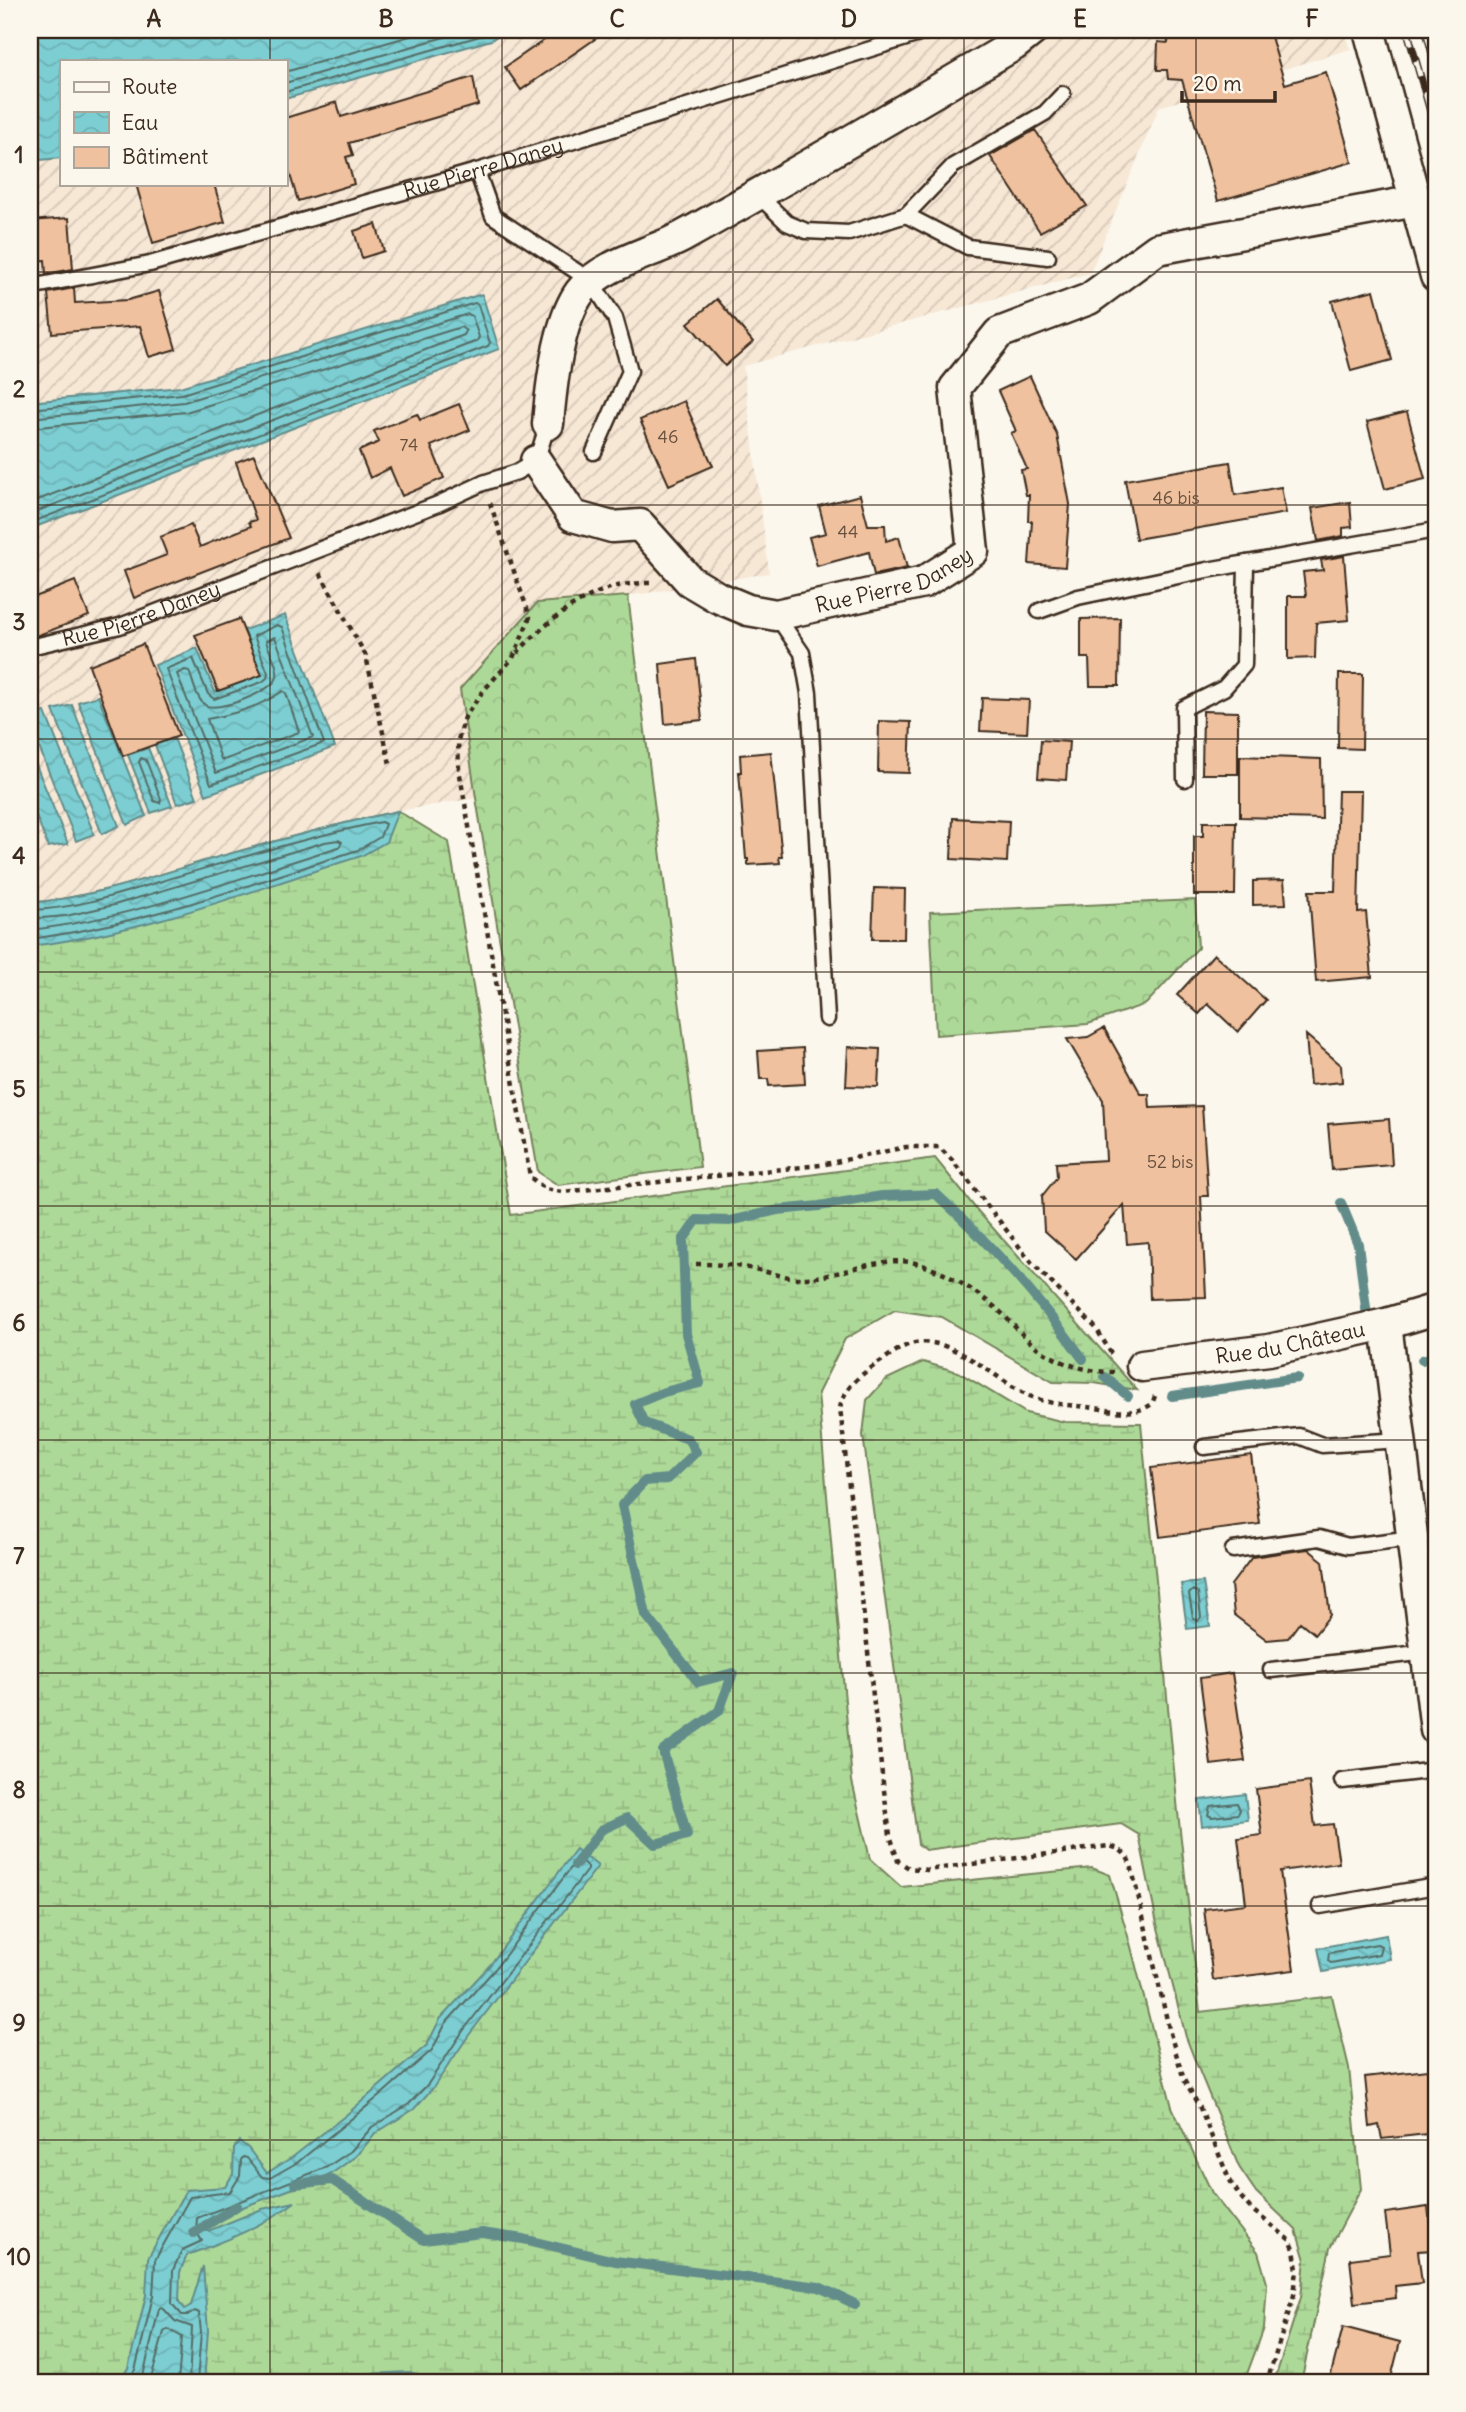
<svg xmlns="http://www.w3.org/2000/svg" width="1466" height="2412" viewBox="0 0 1466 2412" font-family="Delius,sans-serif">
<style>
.industrial{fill:url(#industrial-furrows)}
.forest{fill:url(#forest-crowns);stroke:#74825b;stroke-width:2}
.wetland{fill:url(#wetland-marsh);stroke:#74825b;stroke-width:2}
.water{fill:url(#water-waves);stroke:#628c8a;stroke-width:2}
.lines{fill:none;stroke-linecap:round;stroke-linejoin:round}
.shore{stroke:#556c66;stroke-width:2}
.stream{stroke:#628c8a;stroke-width:10}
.building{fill:#efc19e;stroke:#3b2a1e;stroke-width:2}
.service-casing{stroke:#3b2a1e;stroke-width:19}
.minor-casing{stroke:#3b2a1e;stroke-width:35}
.path{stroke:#3b2a1e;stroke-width:4.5;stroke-dasharray:5 5;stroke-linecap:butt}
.service{stroke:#fbf7ec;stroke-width:14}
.minor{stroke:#fbf7ec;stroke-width:30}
.rail-casing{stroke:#3b2a1e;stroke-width:8}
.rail{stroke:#fbf7ec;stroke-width:5;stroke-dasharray:16;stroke-linecap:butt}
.grid{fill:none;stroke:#3b2a1e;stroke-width:2;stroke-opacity:0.55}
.labels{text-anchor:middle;stroke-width:5;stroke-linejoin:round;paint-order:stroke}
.number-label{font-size:18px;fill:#68503e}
.street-label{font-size:21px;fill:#3b2a1e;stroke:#fbf7ec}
.neatline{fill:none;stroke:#3b2a1e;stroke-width:2.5}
.grid-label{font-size:23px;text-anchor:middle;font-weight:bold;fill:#3b2a1e}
</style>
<defs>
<pattern id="industrial-furrows" width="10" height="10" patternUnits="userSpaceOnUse" patternTransform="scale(1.75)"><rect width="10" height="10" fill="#f7e7d5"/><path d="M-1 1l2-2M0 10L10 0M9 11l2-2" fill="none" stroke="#d5c6b6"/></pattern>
<pattern id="forest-crowns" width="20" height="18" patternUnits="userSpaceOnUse" patternTransform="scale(1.75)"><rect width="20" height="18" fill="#add998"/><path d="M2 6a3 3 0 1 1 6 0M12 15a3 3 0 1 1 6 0" fill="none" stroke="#96ba83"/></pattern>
<pattern id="wetland-marsh" width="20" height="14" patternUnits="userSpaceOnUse" patternTransform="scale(1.75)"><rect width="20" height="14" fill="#add998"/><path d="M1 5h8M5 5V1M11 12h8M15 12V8" fill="none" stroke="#96ba83"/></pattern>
<pattern id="water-waves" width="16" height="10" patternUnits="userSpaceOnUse" patternTransform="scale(1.75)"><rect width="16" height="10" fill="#7cced2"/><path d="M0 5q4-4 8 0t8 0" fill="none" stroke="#6cb1b4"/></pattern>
</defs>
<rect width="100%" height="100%" fill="#fbf7ec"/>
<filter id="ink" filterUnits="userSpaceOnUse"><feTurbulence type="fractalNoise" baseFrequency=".0143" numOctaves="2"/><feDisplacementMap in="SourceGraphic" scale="14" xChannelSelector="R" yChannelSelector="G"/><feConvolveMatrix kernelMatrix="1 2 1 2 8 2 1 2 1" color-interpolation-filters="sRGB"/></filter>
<g filter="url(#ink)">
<path class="industrial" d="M506 30H1343L1350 49 1159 107 1090 273 743 366 769 573 628 596 537 603 460 689 476 798 398 811 321 827 110 890 63 900 30 903V529L292 351 180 387 30 402V161L61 158V184H285V99L491 40Z"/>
<path class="forest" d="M628 596 700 1167 558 1185 538 1172 476 798 460 689 537 603Z
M1195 900 1198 948 1146 1004 1088 1024 936 1035 930 912Z"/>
<path class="wetland" d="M398 811 449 842 511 1215 935 1158 976 1209 1137 1390 1094 1383 1053 1382 942 1317 895 1310 845 1339 818 1393 852 1781 870 1859 901 1887 1092 1868 1110 1875 1130 1943 1172 2107 1212 2193 1258 2252 1267 2283 1264 2328 1244 2382H30V903C89 898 145 879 201 862 267 843 331 825 398 811Z
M923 1362 958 1372 1026 1413 1065 1422 1141 1423 1178 1812 1200 2012 1332 1996 1349 2068 1361 2189 1330 2248 1301 2382H1274L1301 2297 1305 2260 1296 2230 1256 2192 1239 2167 1196 2063 1186 2037 1157 1924 1139 1835 1121 1824 925 1850 918 1844 863 1435 867 1400 885 1380Z"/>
<path class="water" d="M30 30H506L491 40 285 99V61H61V158L30 161Z
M482 294 499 349 30 529V402L180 387Z
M285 615 335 747 206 795 155 665 197 648 215 692 261 675 244 630Z
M98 696 146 816 127 825 78 702Z
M72 705 119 826 102 834 53 710Z
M45 712 94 834 76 841 30 724V716Z
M174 738 197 798 177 804 155 745Z
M148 748 172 806 151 813 128 755Z
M30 750 68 844 48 847 30 800Z
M398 811 386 842 361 856C253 890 143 933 30 946V903C89 898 145 879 201 862 267 843 331 825 398 811Z
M1203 1582 1210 1626 1187 1629 1181 1584Z
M1245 1794 1248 1820 1202 1826 1199 1800Z
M576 1849 598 1866 469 2035 433 2088 414 2109 376 2133 356 2156 331 2174 203 2222V2231H208L262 2209 295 2202C263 2226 225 2242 187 2255L180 2272 179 2302 185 2309 191 2305 203 2266 208 2331 204 2382H118L128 2368 135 2341 146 2295 148 2258 186 2190 225 2187 233 2174 234 2148 239 2141 248 2148 267 2173 294 2156 346 2115 427 2045 440 2019 490 1965Z
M1386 1935 1390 1959 1323 1972 1318 1948Z"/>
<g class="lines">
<path class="shore" d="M285 72 431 30
M285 83 469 30
M285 92 487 34 493 30
M30 409 182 394 475 303 478 305 490 343 488 346 30 523
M30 418 184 402 468 314 472 316 479 337 477 341 30 514
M30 428 186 412 461 327 466 331 464 335 30 503
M277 625 282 627 324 743 211 784 166 669 193 658 208 694 214 699 262 682 267 678 268 673 254 636Z
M275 637 313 737 216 773 177 674 185 670 189 671C193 681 196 698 205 705 217 713 274 691 277 677 279 665 269 652 266 641Z
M283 691 286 693 299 732 224 760 221 759 207 719C232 715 261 706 283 691Z
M141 758 146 760 161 799 160 803 154 801 139 762Z
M30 910C79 909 128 891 175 877 244 857 311 836 381 822L385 824 380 837 358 850C250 884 142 925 30 939
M30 919 66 916 114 905 325 842 338 840 342 842 339 847C238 878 135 918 30 930
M1193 1590 1198 1593 1201 1617 1198 1621 1193 1618 1189 1594Z
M1237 1803 1240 1810 1238 1814 1212 1817 1208 1815 1210 1806Z
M1377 1944 1381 1946 1379 1954 1331 1963 1328 1961 1329 1953Z
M126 2382 135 2370 142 2342 153 2296 155 2260 190 2197 230 2192 240 2176 241 2160 243 2157 247 2158 262 2177 270 2178 298 2162 382 2094 432 2050 446 2023 495 1969 576 1861H581L587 1866V1870L463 2031 428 2084 409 2104 372 2127 351 2151 327 2167 197 2218 196 2231 202 2241 182 2250 173 2270 172 2304 182 2315H188L195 2311 199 2313 201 2332 197 2382
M137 2382 144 2372 159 2309 162 2307 175 2321 192 2327 189 2382
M150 2382 164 2332 168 2329 182 2337 178 2382"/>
<path class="stream" d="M1341 1203 1358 1244 1368 1324
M1422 1360 1436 1356
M1105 1377 1128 1396
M1172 1396 1297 1378
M575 1865 601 1830 627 1818 655 1844 687 1835 663 1751 719 1711 733 1673 698 1682 646 1615 622 1505 645 1481 668 1479 696 1452 688 1439 644 1423 635 1404 664 1392 700 1383 686 1334 683 1240 697 1220 730 1221 778 1210 819 1206 882 1196 936 1194C990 1243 1040 1300 1083 1359
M295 2184 332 2180 424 2240 482 2233 523 2239 615 2261 819 2287 855 2304
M194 2233 237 2206
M286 2382 409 2376 424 2382"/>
</g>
<path class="building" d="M559 30H608L521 90 505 67Z
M1169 30H1269L1285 84 1326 72 1352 162 1218 201 1182 80 1168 79 1167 70H1157L1158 42 1168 43Z
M473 77 478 105 349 143 353 155 346 157 354 184 298 201 285 158V118L337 102 341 117Z
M1035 130 1087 206 1040 232 990 156Z
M136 184H214L225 222 153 243Z
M69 218 73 269 46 274 45 260 30 261V221Z
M376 224 384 251 362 258 354 231Z
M74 288 75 303 128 300 159 291 176 349 149 357 140 326 52 333 48 293Z
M1374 290 1392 360 1351 371 1332 301Z
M717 299 753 342 725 366 688 323Z
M1030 376 1057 435 1070 504 1065 567 1029 564 1032 521H1028L1029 495H1026L1021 470 1027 469 1011 433 1016 431 998 391Z
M684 401 713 466 669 485 640 420Z
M459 404 470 430 431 446 444 478 402 496 390 468 370 478 359 451 379 442 374 431 417 414 420 420Z
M1407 412 1425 479 1385 489 1367 422Z
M254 455 289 538 134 598 124 571 167 555 160 537 191 525 200 547 251 526 249 522 256 520 236 462Z
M1230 462 1235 495 1281 487 1286 513 1136 539 1125 480Z
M860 495 868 525H885L886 541 899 537 907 568 874 575 869 552 817 566 809 537 826 533 819 506Z
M1350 502 1352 527 1343 528V536L1318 541 1312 508Z
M1344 556 1349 620 1316 623 1315 658 1288 659V596H1306L1303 572 1323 570 1321 560Z
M75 581 89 616 36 636 30 618V599Z
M1120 618 1119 686H1090L1089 658H1081V619Z
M239 619 262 675 218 691 195 635Z
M143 644 179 736 123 756 89 665Z
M696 659 702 720 665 724 660 664Z
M1339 674H1363L1362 749 1338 748Z
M982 698 1029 700 1027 733 980 731Z
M1203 711 1238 712V774H1202Z
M879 721 911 722 909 773 878 772Z
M1041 740 1069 742 1066 780 1038 778Z
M771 752 782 857H779L780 863 748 865V859H746L739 772H741L740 755Z
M1240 756 1321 759 1322 819 1240 817Z
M1338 791H1361L1358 913 1366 912 1372 977 1316 982 1309 891H1335Z
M953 818 1009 821 1007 862 951 859Z
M1203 822H1236L1235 895H1194V836H1203Z
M1284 880 1286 904 1253 905V881Z
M874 888 905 889 904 939H872Z
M1214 954 1266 1000 1238 1032 1208 1004 1199 1014 1177 995Z
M1104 1028 1141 1094H1149L1150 1108 1202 1106 1208 1196H1201L1206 1297 1150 1299 1148 1242 1127 1244 1124 1205 1076 1259 1044 1230 1042 1196 1057 1177 1056 1163 1106 1160 1103 1100 1067 1039 1088 1037Z
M1306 1035 1341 1065 1342 1082 1310 1085Z
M848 1047 880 1049 878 1087 846 1086Z
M803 1048 805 1084 769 1086 768 1079H760L758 1051Z
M1389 1119 1392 1165 1332 1170 1328 1124Z
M1251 1455 1260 1524 1160 1537 1151 1468Z
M1308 1549 1323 1561 1330 1615 1315 1634 1300 1622 1288 1638 1267 1640 1234 1615 1231 1585 1252 1557Z
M1232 1673 1245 1761 1211 1765 1200 1678Z
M1309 1782 1315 1826 1333 1824 1339 1863 1280 1871 1294 1970 1213 1980 1204 1909 1246 1904 1238 1838 1262 1835 1256 1789Z
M1436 2069V2133L1382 2139 1379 2125 1370 2127 1365 2077Z
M1428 2207 1433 2250 1418 2251 1422 2283 1395 2286 1396 2298 1355 2303 1350 2259 1390 2254 1385 2213Z
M1343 2327 1400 2342 1390 2382H1329Z"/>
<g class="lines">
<defs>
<g id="service">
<path d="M477 171 493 216 591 281 615 318 630 371 594 452"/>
<path d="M758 195 787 223 806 231 849 233 906 215 953 166 1045 113 1063 94"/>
<path d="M906 215 968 247 1048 257"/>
<path id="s1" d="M30 287 150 264 477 171 932 30"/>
<path d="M1039 611 1078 597 1207 570 1436 530"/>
<path d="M776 615 802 653 809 693 827 1019"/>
<path id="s2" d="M30 647 120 626 438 504 483 483 517 472 536 461 548 424"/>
<path d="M1185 779 1184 708 1224 688 1244 665 1246 563"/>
<path d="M1204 1447 1299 1436 1322 1445 1401 1440"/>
<path d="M1233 1550 1319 1538 1348 1546 1413 1538"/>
<path d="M1271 1670 1427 1652"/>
<path d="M1342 1781 1436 1770"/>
<path d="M1320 1906 1436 1886"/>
</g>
<g id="minor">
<path d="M1369 30 1436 276"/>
<path d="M548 424C551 387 558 322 580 292 601 264 652 253 682 237 794 175 904 110 1014 45L1033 30"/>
<path id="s3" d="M536 461 573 516 612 527 640 525 690 581 717 597 748 610 776 615 924 582 973 551 955 388 999 333 1089 299 1157 249 1416 201"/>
<path d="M1386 1324 1436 1730"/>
<path id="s4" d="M1142 1366 1269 1350 1386 1324 1436 1309"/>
</g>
</defs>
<use href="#service" class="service-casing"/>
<use href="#minor" class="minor-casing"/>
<path class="path" d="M490 503 530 617 513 658 483 691 465 717 458 740 459 769 530 1177 545 1189 562 1192 821 1165 906 1147H939L952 1160 1032 1263 1096 1328 1111 1353 1114 1355
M320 573 366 656 390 764
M517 653C541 627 573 601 607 589 621 584 636 583 651 583
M696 1264C716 1264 735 1265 754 1269 772 1273 788 1279 807 1278 844 1276 886 1252 922 1265 949 1274 974 1290 996 1308 1009 1319 1020 1334 1034 1345 1056 1363 1086 1372 1114 1372
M1155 1396 1152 1404C1134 1416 1115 1411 1095 1408 1072 1405 1049 1405 1028 1395 995 1380 948 1330 908 1345 897 1349 886 1358 877 1364 860 1375 844 1388 840 1408L883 1783 890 1835 898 1861 909 1868 927 1870 1109 1846C1122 1849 1126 1854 1131 1865L1170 2033 1184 2080 1200 2108 1229 2179 1240 2196 1251 2209 1290 2240 1294 2249 1297 2270 1294 2295 1267 2382"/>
<use href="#service" class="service"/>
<use href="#minor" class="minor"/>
<defs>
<path id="rail" d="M1407 30 1436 131
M1426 30 1436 67"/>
</defs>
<use href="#rail" class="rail-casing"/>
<use href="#rail" class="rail"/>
</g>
</g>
<path class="grid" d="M270 30V61M502 30V2382M733 30V2382M964 30V2382M1196 30V2382M270 184V2382M30 272H1436M30 505H1436M30 739H1436M30 972H1436M30 1206H1436M30 1440H1436M30 1673H1436M30 1906H1436M30 2140H1436"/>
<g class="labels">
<g class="number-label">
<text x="668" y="443">46</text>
<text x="409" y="451">74</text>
<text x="1176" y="504">46 bis</text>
<text x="848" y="538">44</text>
<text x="1170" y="1168">52 bis</text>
</g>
<g class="street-label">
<text dy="7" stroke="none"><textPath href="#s1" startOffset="469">Rue Pierre Daney</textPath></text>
<text dy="7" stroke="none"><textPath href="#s3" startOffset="427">Rue Pierre Daney</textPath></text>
<text dy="7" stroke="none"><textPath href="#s2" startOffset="116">Rue Pierre Daney</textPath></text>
<text dy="7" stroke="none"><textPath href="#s4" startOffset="150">Rue du Château</textPath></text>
</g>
</g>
<rect width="1466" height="2412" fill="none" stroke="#fbf7ec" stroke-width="77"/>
<rect x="60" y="60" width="228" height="126" fill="#fbf7ec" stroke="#aea59a" stroke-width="2"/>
<rect x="74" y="82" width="35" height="10" fill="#fbf7ec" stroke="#aea59a" stroke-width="2"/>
<text x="122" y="94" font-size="21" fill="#3b2a1e">Route</text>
<rect x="74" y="112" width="35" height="21" fill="url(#water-waves)" stroke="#aea59a" stroke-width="2"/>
<text x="122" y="130" font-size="21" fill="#3b2a1e">Eau</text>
<rect x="74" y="147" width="35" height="21" fill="#efc19e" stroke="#aea59a" stroke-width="2"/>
<text x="122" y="164" font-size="21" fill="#3b2a1e">Bâtiment</text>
<path d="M1182 91v10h93v-10" fill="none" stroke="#3b2a1e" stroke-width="3.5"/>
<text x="1193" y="91" font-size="21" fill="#3b2a1e" stroke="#fbf7ec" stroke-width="5" paint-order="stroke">20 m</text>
<rect x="38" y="38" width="1390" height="2336" class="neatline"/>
<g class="grid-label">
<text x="154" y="27">A</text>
<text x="386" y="27">B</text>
<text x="617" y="27">C</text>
<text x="849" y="27">D</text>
<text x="1080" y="27">E</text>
<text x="1312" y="27">F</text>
<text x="19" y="163">1</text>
<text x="19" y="397">2</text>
<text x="19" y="630">3</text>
<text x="19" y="864">4</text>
<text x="19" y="1097">5</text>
<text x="19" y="1331">6</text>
<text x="19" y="1564">7</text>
<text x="19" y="1798">8</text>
<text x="19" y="2031">9</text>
<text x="19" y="2265">10</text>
</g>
</svg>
